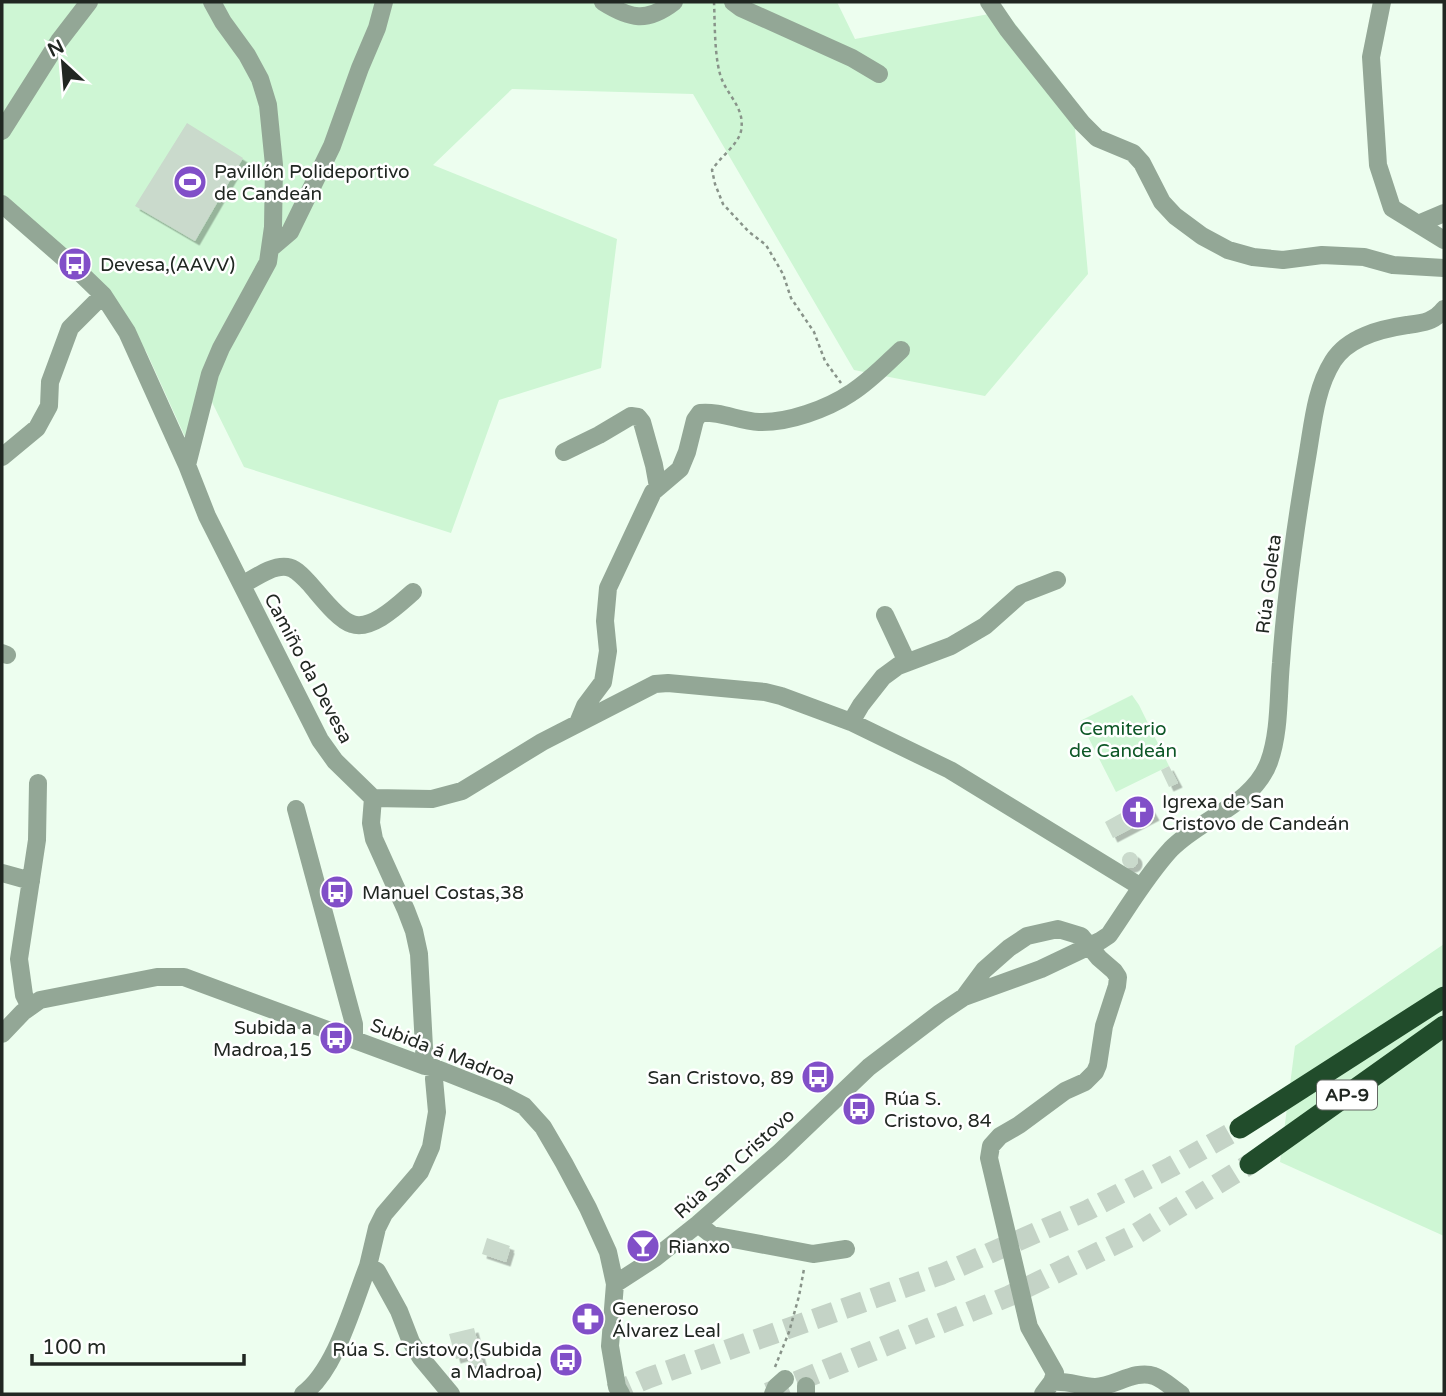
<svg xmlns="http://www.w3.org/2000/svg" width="1446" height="1396" viewBox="0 0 1446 1396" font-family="'Varela Round',sans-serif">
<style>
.green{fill:#cef6d4}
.building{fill:#cadacc;filter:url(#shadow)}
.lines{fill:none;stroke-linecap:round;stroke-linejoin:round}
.highway-tunnel{stroke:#c4d3c6;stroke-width:21;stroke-dasharray:21 10;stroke-linecap:butt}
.path{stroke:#889389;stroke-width:2.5;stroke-dasharray:3.5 3.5;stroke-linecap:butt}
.minor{stroke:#93a796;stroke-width:18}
.highway{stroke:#214c2b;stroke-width:21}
.labels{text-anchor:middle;stroke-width:5;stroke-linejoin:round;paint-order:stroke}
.shield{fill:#fff;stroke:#646864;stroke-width:2}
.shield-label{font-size:18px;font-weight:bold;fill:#212722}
.poi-label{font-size:19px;fill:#212722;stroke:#fff;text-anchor:start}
.street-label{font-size:19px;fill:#212722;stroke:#fff}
.park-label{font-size:19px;fill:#0e5727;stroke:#fff}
</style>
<defs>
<filter id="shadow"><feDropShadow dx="4.5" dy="4.5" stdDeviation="0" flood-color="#0004"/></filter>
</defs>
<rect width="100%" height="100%" fill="#edfeef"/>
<path class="green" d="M2 2H837L855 39 1005 11 1072 96 1088 274 985 396 854 370 693 94 512 89 433 165 617 239 601 368 499 400 451 533 244 467 206 390 186 439 146 351 75 264 2 209Z
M1132 695 1139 705 1169 766 1116 792 1080 721Z
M1444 944V1236L1280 1162 1295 1046Z"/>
<path class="building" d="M187 123 243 158 195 241 135 206Z
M1169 766 1178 783 1169 787 1161 770Z
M1139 795 1144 803 1147 802 1155 816 1113 838 1105 822 1132 807 1129 800Z
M1122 860a8 8 0 1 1 16 0a8 8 0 1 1-16 0Z
M487 1238 510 1246 509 1248 510 1249 506 1262 482 1254Z
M474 1328 483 1364 470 1367 467 1356 456 1359 449 1334Z"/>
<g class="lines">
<path class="highway-tunnel" d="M768 1393 1009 1296 1136 1234 1250 1164
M611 1394 648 1378 942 1274 1088 1210 1171 1167 1240 1128"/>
<path class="path" d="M714 2C715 23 714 64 723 82 731 99 745 110 741 131 738 145 720 157 712 170L715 184 723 204 749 232 766 245 783 274 791 298 814 332 825 361 841 383
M775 1367 789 1332 799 1296 804 1269"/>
<path class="minor" d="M603 2C630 19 647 23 674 2
M733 2 741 8 852 58 879 74
M989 2 1008 30 1082 123 1097 138 1133 153 1142 163 1162 202 1175 216 1202 236 1228 250 1253 257 1283 260 1322 255 1364 257 1393 265 1444 268
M1382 2 1371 57 1378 165 1392 208 1444 240
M2 131 59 41 89 2
M2 204 74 267 103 295 127 332 187 465 207 516 320 740 335 761 373 798
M1418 224 1444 213
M270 249 290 232 332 146 360 68 377 28 384 2
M564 452 599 435 631 416 638 417 642 422 654 465 658 487
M2 457 37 428 49 406 50 382 70 328 103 295
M187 465 210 374 221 348 268 262 273 227 274 165 268 105 260 79 247 55 223 22 212 2
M242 585C255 578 272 565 287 567 296 568 303 577 309 583 319 594 338 620 352 624 372 631 399 604 413 592
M885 615 907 662
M2 653 7 655
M851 722 861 705 883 677 898 666 951 646 985 626 1021 594 1057 580
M578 723 585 706 603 682 608 651 605 621 608 588 653 492 680 469 687 452 695 420 700 413C720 411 739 421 759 422 788 423 827 409 851 393 870 381 885 365 901 350
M373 798 432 799 462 791 542 742 655 684 668 683 765 692 781 696 851 722 950 770 1141 887
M373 798 371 823 374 839 406 910 414 931 419 954 425 1066
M296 809 354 1024V1040
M2 873 31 881
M964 997 984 970 1009 948 1027 936 1058 929 1081 936 1099 958 1114 971 1118 977 1117 986 1104 1026 1098 1065 1095 1072 1085 1082 1065 1091 1019 1125 1000 1136 991 1146 989 1158 1029 1327 1055 1373 1052 1382 1043 1394
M30 1007 24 995 19 959 37 840 38 783
M2 1034 23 1012 40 1000 157 977H184L425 1066 435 1068 503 1095 524 1106 543 1127 564 1163 588 1208 608 1252 615 1284 610 1346 617 1387 621 1394
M435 1068 434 1079 437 1112 431 1147 420 1172 384 1214 377 1228 368 1266 377 1271 399 1311 411 1342 421 1358 451 1394
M698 1224 712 1235 813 1254 846 1249
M615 1284 655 1258 698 1224 780 1152 869 1067 940 1013 964 997 1041 969 1100 941 1109 935C1129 906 1147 875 1171 849 1201 818 1253 805 1269 762 1280 732 1278 695 1281 663 1286 592 1296 522 1308 452 1313 422 1316 388 1333 361 1348 337 1380 329 1407 325 1422 323 1434 322 1444 309
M1052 1382C1068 1380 1080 1387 1095 1387 1114 1387 1135 1369 1154 1376 1163 1379 1172 1388 1181 1394
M806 1386V1394
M303 1394C336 1370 353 1304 368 1266
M773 1394 776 1387 785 1379"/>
<path class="highway" d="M1240 1128 1444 997
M1250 1164 1444 1026"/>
</g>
<defs>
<symbol id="stadium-disc" viewBox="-11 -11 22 22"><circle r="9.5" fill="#814fc8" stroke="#fff"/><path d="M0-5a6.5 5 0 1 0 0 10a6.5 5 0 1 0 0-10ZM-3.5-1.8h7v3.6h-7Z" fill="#fff"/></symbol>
<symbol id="bus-disc" viewBox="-11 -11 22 22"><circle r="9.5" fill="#814fc8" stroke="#fff"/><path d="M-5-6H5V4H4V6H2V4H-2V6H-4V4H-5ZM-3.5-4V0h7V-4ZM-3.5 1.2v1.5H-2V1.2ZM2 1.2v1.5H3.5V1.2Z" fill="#fff"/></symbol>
<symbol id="church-disc" viewBox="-11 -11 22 22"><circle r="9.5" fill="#814fc8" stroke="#fff"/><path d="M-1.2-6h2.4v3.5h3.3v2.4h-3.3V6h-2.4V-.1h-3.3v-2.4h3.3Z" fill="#fff"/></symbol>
<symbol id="bar-disc" viewBox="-11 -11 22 22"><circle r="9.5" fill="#814fc8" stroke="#fff"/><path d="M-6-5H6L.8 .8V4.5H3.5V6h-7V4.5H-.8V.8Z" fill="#fff"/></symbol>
<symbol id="pharmacy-disc" viewBox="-11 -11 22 22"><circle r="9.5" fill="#814fc8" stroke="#fff"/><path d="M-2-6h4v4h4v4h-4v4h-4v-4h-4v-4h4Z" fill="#fff"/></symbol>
</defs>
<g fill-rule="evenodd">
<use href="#stadium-disc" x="171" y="163" width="38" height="38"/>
<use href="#bus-disc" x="56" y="245" width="38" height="38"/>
<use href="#church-disc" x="1119" y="793" width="38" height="38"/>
<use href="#bus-disc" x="318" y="873" width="38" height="38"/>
<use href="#bus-disc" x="317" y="1019" width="38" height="38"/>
<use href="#bus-disc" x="799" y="1058" width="38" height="38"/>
<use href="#bus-disc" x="840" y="1090" width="38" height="38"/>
<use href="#bar-disc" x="624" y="1227" width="38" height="38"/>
<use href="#pharmacy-disc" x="569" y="1300" width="38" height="38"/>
<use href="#bus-disc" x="547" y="1341" width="38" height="38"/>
</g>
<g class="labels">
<rect class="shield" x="1317" y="1080.5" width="60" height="29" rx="5"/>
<g class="shield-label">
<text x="1347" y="1101">AP-9</text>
</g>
<g class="poi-label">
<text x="214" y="178">Pavillón Polideportivo<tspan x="214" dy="22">de Candeán</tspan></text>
<text x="100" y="271">Devesa,(AAVV)</text>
<text x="1162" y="808">Igrexa de San<tspan x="1162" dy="22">Cristovo de Candeán</tspan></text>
<text x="362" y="899">Manuel Costas,38</text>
<text x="312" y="1034" text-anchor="end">Subida a<tspan x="312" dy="22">Madroa,15</tspan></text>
<text x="794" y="1084" text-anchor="end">San Cristovo, 89</text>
<text x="884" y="1105">Rúa S.<tspan x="884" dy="22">Cristovo, 84</tspan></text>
<text x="668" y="1253">Rianxo</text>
<text x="612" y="1315">Generoso<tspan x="612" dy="22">Álvarez Leal</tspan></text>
<text x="542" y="1356" text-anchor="end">Rúa S. Cristovo,(Subida<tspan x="542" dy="22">a Madroa)</tspan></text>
</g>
<g class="street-label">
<text transform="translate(1268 584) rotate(-83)" y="7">Rúa Goleta</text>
<text transform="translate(309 668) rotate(62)" y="7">Camiño da Devesa</text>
<text transform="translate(443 1051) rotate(21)" y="7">Subida á Madroa</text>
<text transform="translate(734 1163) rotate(-42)" y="7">Rúa San Cristovo</text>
</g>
<g class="park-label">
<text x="1123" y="735">Cemiterio<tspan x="1123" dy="22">de Candeán</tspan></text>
</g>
</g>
<rect width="1446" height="1396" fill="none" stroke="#212722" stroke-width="7"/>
<g transform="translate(63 63) rotate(334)" stroke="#ffffff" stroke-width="5" paint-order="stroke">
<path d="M0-5L12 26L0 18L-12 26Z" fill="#212722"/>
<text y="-10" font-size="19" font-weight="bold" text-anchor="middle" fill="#212722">N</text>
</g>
<path d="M32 1354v10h212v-10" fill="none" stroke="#212722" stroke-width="3.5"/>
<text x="42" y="1354" font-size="21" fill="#212722" stroke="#ffffff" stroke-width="5" paint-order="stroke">100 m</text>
</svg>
